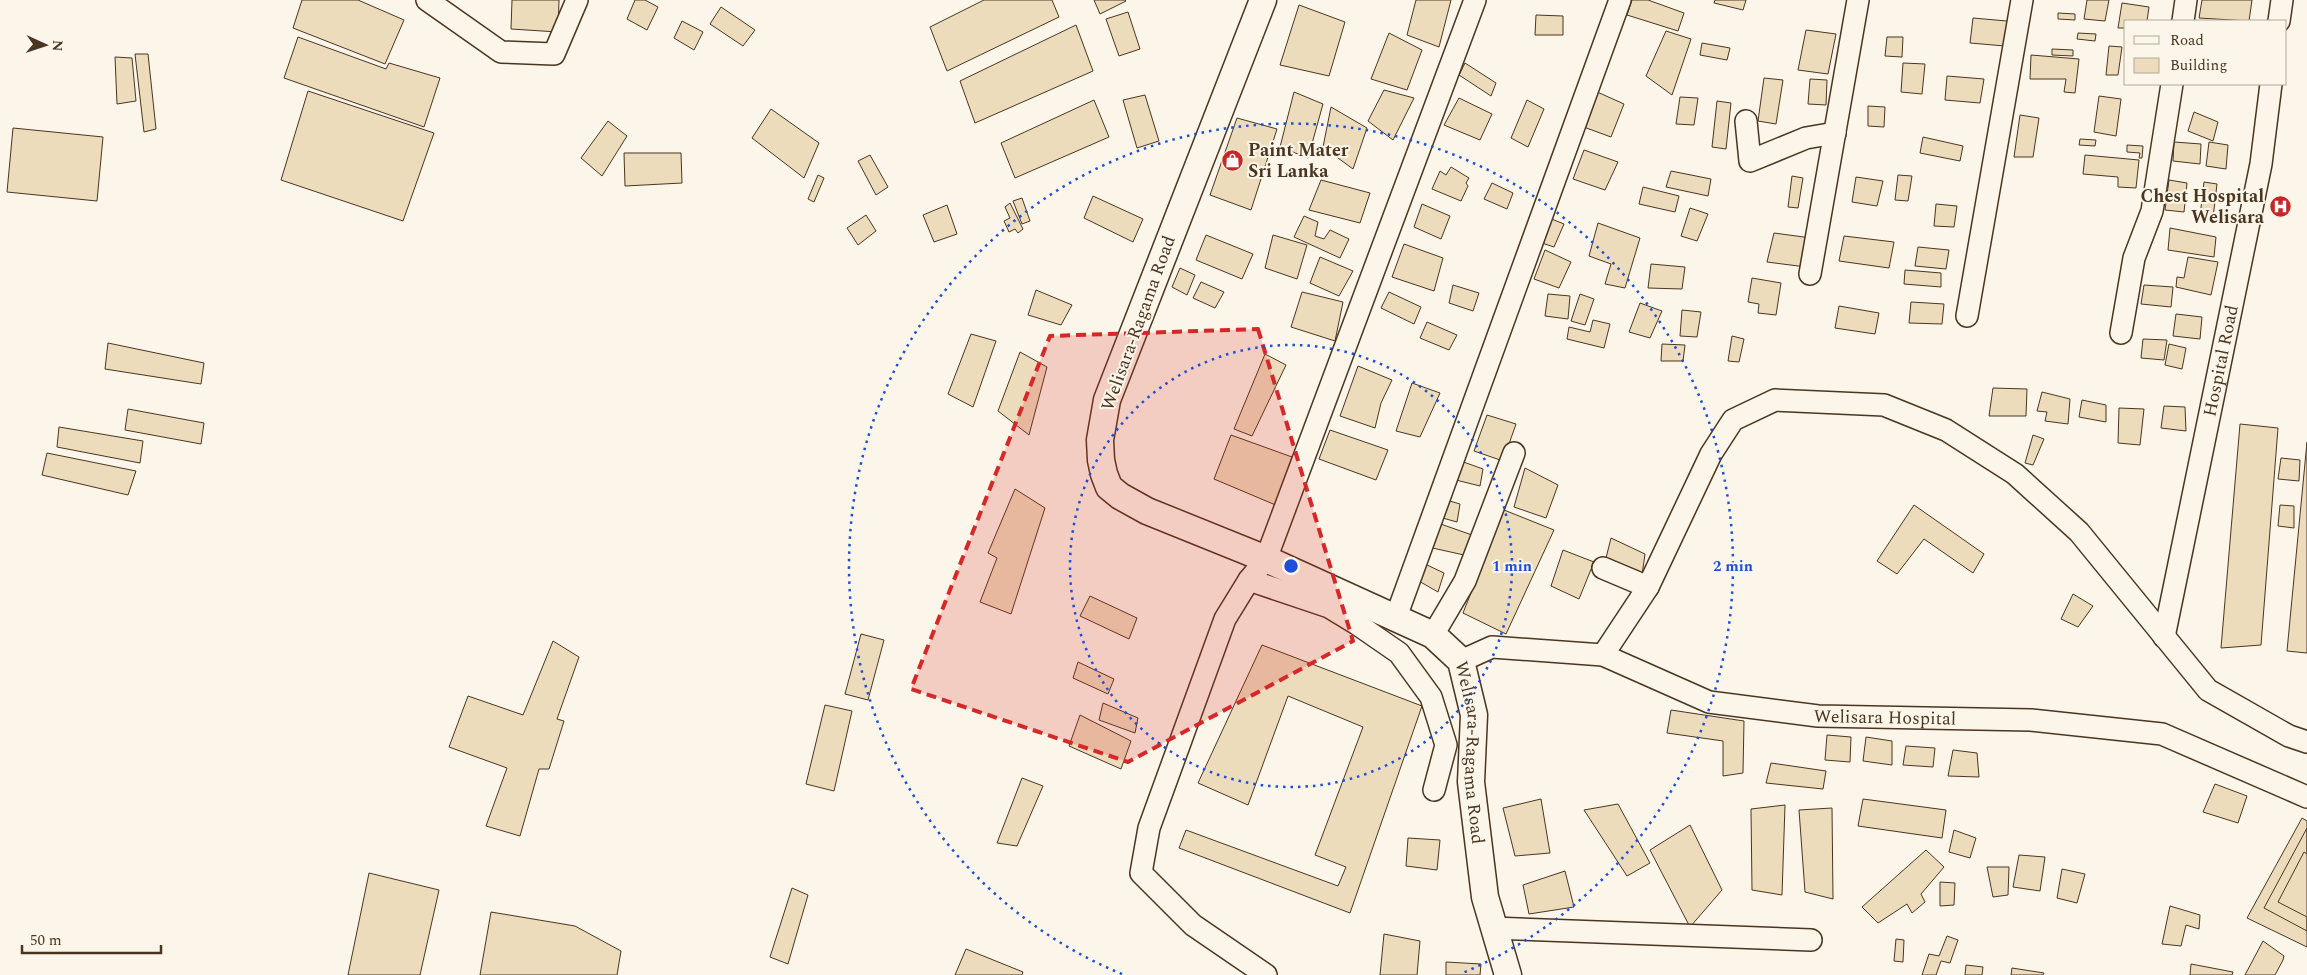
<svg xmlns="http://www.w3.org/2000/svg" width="2307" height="975" viewBox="0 0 2307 975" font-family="Spectral,serif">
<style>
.building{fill:#ecdcbc;stroke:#4a3520}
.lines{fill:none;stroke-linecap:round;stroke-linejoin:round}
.minor-casing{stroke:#4a3520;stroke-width:24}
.major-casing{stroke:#4a3520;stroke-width:29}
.minor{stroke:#fbf6e9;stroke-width:21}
.major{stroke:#fbf6e9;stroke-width:26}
.marked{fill:#d62828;fill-opacity:0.2;stroke:#d62828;stroke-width:4;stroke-dasharray:10 6;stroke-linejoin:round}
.ring{fill:none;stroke:#1d4ed8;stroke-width:2.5;stroke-dasharray:2.5 5}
.labels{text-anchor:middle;stroke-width:4;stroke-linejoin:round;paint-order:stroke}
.poi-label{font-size:18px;font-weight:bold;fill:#4a3520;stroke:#fbf6e9;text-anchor:start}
.street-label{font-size:18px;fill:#4a3520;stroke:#fbf6e9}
.centre{fill:#1d4ed8;stroke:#fbf6e9;stroke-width:2.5}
.ring-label{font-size:15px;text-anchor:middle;font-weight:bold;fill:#1d4ed8;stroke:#fbf6e9;stroke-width:4;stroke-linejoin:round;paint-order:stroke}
</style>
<rect width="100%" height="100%" fill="#fbf6e9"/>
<path class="building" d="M302 0H358L404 20 385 64 293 28Z
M512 0H559L558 32 511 29Z
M635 0H645L658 7 647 30 627 19Z
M984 0H1052L1059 17 947 71 930 27Z
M1094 0H1125L1126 1 1100 14Z
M1416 0H1451L1439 47 1407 35Z
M1632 0H1648L1684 13 1678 31 1627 15Z
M1715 0H1746L1743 10 1714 3Z
M2087 0H2109L2105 21 2084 19Z
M2202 0H2252L2249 21 2199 18Z
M2122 3 2149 7 2147 21H2126V28H2118Z
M1299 5 1345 22 1329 76 1280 65Z
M721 7 755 30 743 46 710 24Z
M1128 12 1140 49 1119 56 1106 19Z
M2058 13 2075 14V20L2058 19Z
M1536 15 1563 16V35H1535Z
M1973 18 2007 21 2005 46 1970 43Z
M682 21 703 32 694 50 674 38Z
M1076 25 1093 71 975 123 960 81Z
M1806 30 1836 34 1828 74 1798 70Z
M1666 31 1691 39 1672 95 1646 76Z
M1389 33 1422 50 1407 90 1371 79Z
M2078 33 2096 34 2095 41 2077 39Z
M298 37 386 69 389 63 440 78 424 127 284 78Z
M1887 37H1903L1902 57 1885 56Z
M1702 43 1730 48 1727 60 1700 55Z
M2109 46 2122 47 2118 75H2106Z
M2052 49 2073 50V56L2052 55Z
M135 54H148L156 129 144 132Z
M2031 55 2079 59 2075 93 2064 92 2066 79H2030Z
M115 57 132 58 136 101 117 104Z
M1465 63 1496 83 1491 96 1459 75Z
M1903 63 1925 64 1922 94 1901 92Z
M1947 76 1984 79 1980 103 1945 100Z
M1764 78 1783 80 1776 124 1758 121Z
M1810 79 1827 80 1826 105 1808 104Z
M1384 90 1414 98 1393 140 1368 121Z
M308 91 434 133 403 221 281 180Z
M1595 91 1624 104 1611 137 1581 126Z
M1294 92 1323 104 1308 158 1280 147Z
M1145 95 1159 141 1137 148 1123 100Z
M2099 96 2121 99 2116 136 2094 132Z
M1680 97 1698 98 1694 125 1676 124Z
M1459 98 1492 114 1480 140 1444 125Z
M1094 100 1109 137 1015 178 1001 143Z
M1527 100 1544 109 1528 147 1511 138Z
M1717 101 1731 103 1726 149 1712 147Z
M1868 106 1885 107 1884 127 1868 126Z
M1331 107 1367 128 1353 169 1323 147Z
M771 109 819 143 804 178 752 138Z
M2194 112 2218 122 2213 141 2188 131Z
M2020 115 2039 118 2033 157H2014Z
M1237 118 1277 129 1251 210 1210 195Z
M608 121 627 136 602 176 581 158Z
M13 128 103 137 97 201 7 192Z
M1923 137 1963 146 1960 161 1920 153Z
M2080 139 2096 140 2095 146 2079 145Z
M2174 142 2201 144 2200 164 2173 161Z
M2209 142 2228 145 2226 169 2206 166Z
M2127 145 2143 146 2142 158H2139L2140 153 2127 152Z
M1584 150 1618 162 1605 190 1573 179Z
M624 153H681L682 183 625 186Z
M870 155 888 187 876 195 858 161Z
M2085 155 2139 160 2136 188 2118 187V177L2083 174Z
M1451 167 1469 178 1466 183 1468 186 1461 201 1432 189 1440 171 1446 175Z
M1671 171 1711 179 1708 196 1666 187Z
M818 175 824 178 814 202 808 199Z
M1898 175 1912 176 1908 201 1895 200Z
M1792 176 1803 178 1798 208 1788 207Z
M1856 177 1883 181 1877 206 1852 202Z
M1321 180 1370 193 1360 223 1309 210Z
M2169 180 2187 183 2184 212 2165 210Z
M2204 182 2217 184 2213 218 2200 216Z
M1492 183 1513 193 1507 209 1484 199Z
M1643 187 1679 196 1675 212 1639 204Z
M1093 196 1143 219 1133 242 1084 218Z
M1022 198 1030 221 1022 224 1013 201Z
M1010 203 1023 229 1018 233 1015 229 1009 232 1004 221 1010 218 1005 207Z
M1422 204 1450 216 1441 239 1414 227Z
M1936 204 1957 206 1954 227 1934 226Z
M947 205 957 234 934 242 923 215Z
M1690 208 1708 214 1697 241 1681 236Z
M866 215 876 231 858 245 847 228Z
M1304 216 1318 222 1315 236 1324 239 1330 230 1349 239 1340 258 1294 237Z
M1544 216 1564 224 1554 247 1536 241Z
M1598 223 1640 238 1625 288 1605 284 1611 264 1589 256Z
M2170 228 2216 237 2214 257 2168 250Z
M1774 233 1811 238 1806 267 1767 262Z
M1206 235 1253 254 1242 279 1196 260Z
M1273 235 1307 245 1297 279 1265 268Z
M1844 236 1894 242 1889 268 1839 261Z
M1404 244 1443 258 1434 291 1392 277Z
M1918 247 1949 250 1946 269 1915 266Z
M1545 250 1571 262 1559 288 1534 279Z
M1320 257 1353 271 1339 296 1310 283Z
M2188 257 2218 262 2211 295 2176 287 2177 277 2184 278Z
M1651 264 1685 267 1682 289 1648 288Z
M1180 268 1195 275 1187 295 1172 287Z
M1905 270 1941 273V287L1904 284Z
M1752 278 1781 283 1776 315 1758 313 1759 304 1748 302Z
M1201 282 1224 292 1215 308 1193 298Z
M1453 285 1479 293 1473 311 1449 303Z
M2144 285 2173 287 2171 307 2141 304Z
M1036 290 1072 305 1061 325 1028 315Z
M1302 292 1343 302 1335 341 1291 327Z
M1389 292 1421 307 1414 324 1381 308Z
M1548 294 1570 296 1568 319 1545 316Z
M1580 294 1594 299 1585 325 1571 321Z
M1911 302 1944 304 1942 324 1909 323Z
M1640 303 1662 311 1650 338 1629 332Z
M1839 306 1879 313 1875 334 1835 328Z
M1682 310 1701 312 1697 337 1680 336Z
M2176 314 2202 317 2200 339 2173 336Z
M1593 320 1610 324 1604 348 1567 339 1569 327 1590 332Z
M1427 322 1457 335 1449 350 1420 338Z
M971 334 996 341 973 407 948 394Z
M1732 336 1744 339 1739 362 1728 361Z
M2143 339 2167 340 2164 360 2141 358Z
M108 343 204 363 201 384 105 369Z
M1662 344 1685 345 1683 361H1661Z
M2169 344 2186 348 2182 369 2165 365Z
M1020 352 1047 367 1029 435 998 411Z
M1265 354 1286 365 1252 436 1234 429Z
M1358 366 1392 380 1381 403 1375 428 1340 416Z
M1412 383 1440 393 1420 437 1396 431Z
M1993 388 2027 389 2026 416H1989Z
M2042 392 2070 399 2068 424 2045 421 2047 412 2037 411Z
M2082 400 2106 405V422L2079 417Z
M2164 406 2185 407 2186 431 2161 428Z
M2119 408 2144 409 2140 445 2118 443Z
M128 409 204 423 201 444 125 430Z
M1487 415 1516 424 1503 461 1474 451Z
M2240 424 2278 428 2261 645 2221 648Z
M59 427 143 441 140 463 57 447Z
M1330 430 1388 450 1376 480 1319 459Z
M1231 435 1292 457 1278 506 1214 479Z
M2033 435 2044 439 2033 465 2025 463Z
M2307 442V653L2287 651Z
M47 453 136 471 128 495 42 475Z
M2281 458 2300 460 2299 481 2278 479Z
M1458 460 1483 469 1480 486 1452 479Z
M1525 468 1558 485 1546 518 1514 507Z
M1015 489 1045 508 1011 614 980 602 997 558 988 553Z
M1443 499 1460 504 1457 522 1439 517Z
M1914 505 1984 554 1973 573 1924 539 1897 574 1877 561Z
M2280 505 2294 506V528L2278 526Z
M1504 510 1554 530 1506 634 1463 613Z
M1435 522 1472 535 1464 555 1428 547Z
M1611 538 1645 554 1642 575 1606 558Z
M1563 550 1594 562 1579 599 1551 586Z
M1425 564 1444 573 1438 592 1417 580Z
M2073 594 2093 606 2078 627 2061 619Z
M1090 596 1137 618 1129 639 1080 616Z
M861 634 884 640 868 700 845 694Z
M553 641 579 657 557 719 564 721 549 769H539L520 836 486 826 507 768 449 747 468 696 523 715Z
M1262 645 1422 706 1350 913 1179 848 1186 830 1338 886 1346 867 1315 855 1363 727 1288 696 1248 805 1198 783Z
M1078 662 1114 679 1108 694 1073 678Z
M1103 703 1138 718 1135 733 1099 720Z
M825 705 852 711 834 791 806 784Z
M1671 710 1744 721 1743 773 1723 776V741L1667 733Z
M1080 715 1131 741 1121 769 1069 746Z
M1827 735 1851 737 1850 762 1825 760Z
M1866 737 1892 741V765L1863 761Z
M1906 746 1935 748 1933 767 1903 765Z
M1953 750 1977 753 1979 777 1948 776Z
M1771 763 1826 771 1823 789 1766 783Z
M1022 778 1043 786 1017 846 997 843Z
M2215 784 2247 796 2238 823 2203 812Z
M1541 799 1550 853 1515 856 1503 808Z
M1863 799 1946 810 1942 838 1858 826Z
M1618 804 1650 863 1627 876 1584 810Z
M1785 805 1782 895 1752 890 1751 809Z
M1832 808 1833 899 1805 892 1799 810Z
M2302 818 2307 821V854L2304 852 2278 902 2307 917V947L2247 918Z
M1690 825 1722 890 1690 927 1650 850Z
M2307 828V931L2264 908Z
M1954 830 1976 838 1970 858 1949 852Z
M1408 838 1440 840 1437 870 1406 866Z
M1926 850 1944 867 1921 894 1925 902 1912 913 1907 904 1878 923 1862 907Z
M2019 855 2045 857 2040 891 2013 887Z
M1987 867H2009L2008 895 1993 897Z
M2062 869 2085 874 2077 903 2057 898Z
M1565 871 1574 907 1529 914 1523 885Z
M369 873 439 890 420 975H348Z
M1940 882 1955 883 1954 905 1940 906Z
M792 888 808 895 788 964 770 957Z
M2170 906 2200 915 2199 929 2186 925 2181 946 2162 944Z
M491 912 575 926 621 951 617 975H480Z
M1384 934 1420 941 1417 975H1380Z
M1947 936 1958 940 1950 963 1941 961 1936 975H1922L1929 954 1939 956Z
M1896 939 1904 940 1903 962 1894 961Z
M2263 941 2284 956 2283 960 2275 975H2245Z
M966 949 1023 972 1022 975H955Z
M1446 962 1481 964 1480 975H1446Z
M2191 964 2233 972 2232 975H2190Z
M1966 965 1983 967 1982 975H1965Z
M2012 968 2044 973 2043 975H2011Z"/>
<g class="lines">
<defs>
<g id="minor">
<path d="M427 0 501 52 554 54 577 0"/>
<path d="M2183 21 2186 0"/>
<path d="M2279 21 2282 0"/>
<path d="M1746 121 1750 161 1806 138 1835 133"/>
<path d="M1810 274 1858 0"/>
<path d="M1967 316 2022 0"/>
<path d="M2121 333 2134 258 2152 211 2172 84"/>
<path d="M1603 568 1648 587"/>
<path d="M1249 580 1329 607 1357 624 1399 653 1431 697 1446 745 1434 790"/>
<path d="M1396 617 1620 0"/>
<path d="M1433 635 1465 581 1514 453"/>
<path id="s1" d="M2164 637 2261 164 2271 84"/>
<path d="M1603 655 1648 587 1711 454 1733 420 1775 400 1884 405 1946 430 2015 474 2079 532 2208 690 2289 736 2307 742"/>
<path id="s2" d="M1461 661 1492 647 1603 655 1709 702 1818 716 2031 720 2162 734 2307 797"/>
<path d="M1493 928 1811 940"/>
<path d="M1266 975 1193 925 1141 873 1149 828 1225 619 1249 580 1266 559 1475 0"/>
</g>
<g id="major">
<path id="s3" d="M1263 0 1107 400 1100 440 1101 460 1104 474 1109 487 1120 496 1147 511 1266 559 1433 635 1461 661 1474 715 1471 782 1485 897 1508 975"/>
</g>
</defs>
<use href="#minor" class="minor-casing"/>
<use href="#major" class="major-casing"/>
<use href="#minor" class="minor"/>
<use href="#major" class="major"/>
</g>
<path class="marked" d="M1258 329 1353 641 1128 762 911 689 1050 336Z"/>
<g class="ring">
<circle cx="1291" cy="566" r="221"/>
<path d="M1122 974A442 442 0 1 1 1460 974"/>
</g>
<defs>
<symbol id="shop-disc" viewBox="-11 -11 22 22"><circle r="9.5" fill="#c62828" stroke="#fbf6e9"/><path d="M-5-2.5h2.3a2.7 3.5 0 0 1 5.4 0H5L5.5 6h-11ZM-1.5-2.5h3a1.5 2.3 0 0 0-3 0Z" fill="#fff"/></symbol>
<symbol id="hospital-disc" viewBox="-11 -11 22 22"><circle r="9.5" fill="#c62828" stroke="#fbf6e9"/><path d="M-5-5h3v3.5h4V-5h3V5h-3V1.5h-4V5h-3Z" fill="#fff"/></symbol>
</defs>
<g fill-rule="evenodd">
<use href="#shop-disc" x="1220" y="148" width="25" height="25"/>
<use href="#hospital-disc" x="2268" y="194" width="25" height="25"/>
</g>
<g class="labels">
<g class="poi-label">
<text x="1248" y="156">Paint Mater<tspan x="1248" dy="21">Sri Lanka</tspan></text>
<text x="2264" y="202" text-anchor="end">Chest Hospital<tspan x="2264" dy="21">Welisara</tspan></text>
</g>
<g class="street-label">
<text transform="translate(1138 323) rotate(-70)" y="6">Welisara-Ragama Road</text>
<text dy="6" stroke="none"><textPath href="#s1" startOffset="282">Hospital Road</textPath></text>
<text dy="6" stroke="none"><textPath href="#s2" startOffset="438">Welisara Hospital</textPath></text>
<text dy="6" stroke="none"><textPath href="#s3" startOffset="1006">Welisara-Ragama Road</textPath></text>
</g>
</g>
<circle cx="1291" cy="566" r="8" class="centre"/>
<g class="ring-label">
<text x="1512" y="571">1 min</text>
<text x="1733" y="571">2 min</text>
</g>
<rect x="2124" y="20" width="162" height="65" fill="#fbf6e9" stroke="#b4a999"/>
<rect x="2134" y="36" width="25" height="8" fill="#fbf6e9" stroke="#b4a999"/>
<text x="2170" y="45" font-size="15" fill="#4a3520">Road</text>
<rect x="2134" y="58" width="25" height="15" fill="#ecdcbc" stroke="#b4a999"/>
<text x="2170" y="70" font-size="15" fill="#4a3520">Building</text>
<g transform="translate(45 45) rotate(93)" stroke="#fbf6e9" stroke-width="4" paint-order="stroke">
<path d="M0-4L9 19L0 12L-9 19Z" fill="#4a3520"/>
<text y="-8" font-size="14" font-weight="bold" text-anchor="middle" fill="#4a3520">N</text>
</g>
<path d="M22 945v8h139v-8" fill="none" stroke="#4a3520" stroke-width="2.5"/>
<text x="30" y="945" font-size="15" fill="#4a3520" stroke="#fbf6e9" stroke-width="4" paint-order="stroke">50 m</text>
</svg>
